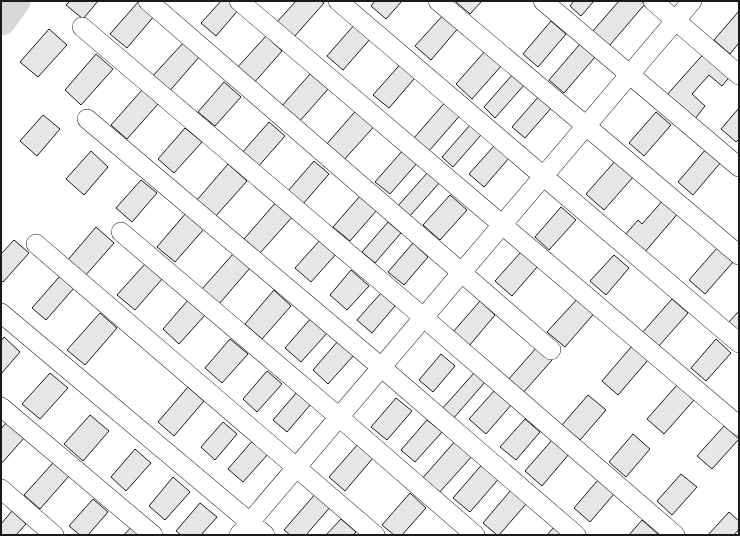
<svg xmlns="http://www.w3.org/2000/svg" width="740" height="536" viewBox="0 0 740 536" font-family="Cabin,sans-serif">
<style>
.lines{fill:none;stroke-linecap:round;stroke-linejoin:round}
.river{stroke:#d7d7d7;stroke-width:31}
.building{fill:#e6e6e6;stroke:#1a1a1a}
.minor-casing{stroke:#1a1a1a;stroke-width:20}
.minor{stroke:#fff;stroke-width:19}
</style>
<rect width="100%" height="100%" fill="#fff"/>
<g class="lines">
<path class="river" d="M1 20 15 1"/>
</g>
<path class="building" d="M70 1H98L83 19 66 5Z
M139 1 155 15 127 48 110 34Z
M221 1H229L239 9 216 36 201 23Z
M296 1H321L324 3 294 37 277 22Z
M375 1H402L386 19 371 6Z
M455 1H482L470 14Z
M574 1H594L581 16 570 6Z
M619 1H641L645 4 609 46 592 32Z
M739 11V44H738L730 54 714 40Z
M445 13 460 26 431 60 415 46Z
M551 21 566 34 538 67 523 54Z
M355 24 371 38 343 70 327 56Z
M49 29 67 45 38 77 20 62Z
M266 36 282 51 253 84 236 69Z
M184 42 200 56 167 94 150 79Z
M580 44 595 57 564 93 549 80Z
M486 50 502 65 472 99 456 84Z
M706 51 732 74 722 86 709 75 692 94 705 106 694 120 666 96Z
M96 54 113 69 81 105 65 90Z
M405 59 420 72 389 108 373 95Z
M310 74 328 89 299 122 281 107Z
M513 74 525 84 495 118 484 107Z
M224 82 241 97 215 126 198 112Z
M142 90 158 104 127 139 111 125Z
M540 95 553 106 525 138 512 127Z
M447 100 462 113 429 151 414 138Z
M360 106 378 122 343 161 325 146Z
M739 108V139L736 142 721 129Z
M656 112 671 125 644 156 629 143Z
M43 115 60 129 37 156 20 141Z
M269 122 285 136 257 168 241 154Z
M470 125 481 135 453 167 442 157Z
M185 128 202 142 174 173 158 159Z
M494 146 509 158 484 187 469 174Z
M404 149 418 162 390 194 375 182Z
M706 149 721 162 693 195 678 182Z
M91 151 108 167 84 195 66 179Z
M616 160 634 176 604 210 586 194Z
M314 161 329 174 303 204 288 191Z
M228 164 247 181 215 217 197 200Z
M428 172 440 182 409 217 397 207Z
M141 180 157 193 132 222 116 208Z
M450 195 467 210 440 240 423 225Z
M360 196 377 210 350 241 333 227Z
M665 198 680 211 644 253 624 236 638 220 642 224Z
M277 201 294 215 260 253 244 239Z
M561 207 576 220 549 250 535 237Z
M186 213 204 229 175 262 157 247Z
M388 222 401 233 375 263 362 252Z
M96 227 114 243 85 276 67 261Z
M321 239 337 253 311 282 295 268Z
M14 240 29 253 3 282 1 280V254Z
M413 243 428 257 404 285 388 272Z
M717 248 733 262 705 294 689 280Z
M521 252 538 266 512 296 495 281Z
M233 254 250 268 219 304 202 289Z
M614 255 629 268 606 295 590 281Z
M145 264 162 279 135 310 117 295Z
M351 270 369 286 347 310 330 295Z
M60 276 74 288 46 320 32 308Z
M274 290 291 306 262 339 245 324Z
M381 293 395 306 372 333 357 320Z
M580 296 597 310 565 347 547 332Z
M189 299 206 314 179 344 163 329Z
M672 299 688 313 658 347 642 333Z
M480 301 495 315 469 346 453 332Z
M739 311V331L729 322Z
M100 313 117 328 85 365 67 350Z
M311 318 328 332 301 362 285 348Z
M4 337 20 352 1 374V341Z
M230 339 248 354 222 383 205 368Z
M716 339 731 353 706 381 691 368Z
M338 341 354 355 328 384 313 370Z
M632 346 648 360 618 395 602 381Z
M537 347 552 360 522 394 507 381Z
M441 354 455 366 433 392 419 380Z
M267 371 282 384 257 412 243 399Z
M50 373 68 388 40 419 22 404Z
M474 373 485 382 452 420 441 410Z
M677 385 694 400 664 434 647 419Z
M188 387 204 401 174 436 158 422Z
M495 390 512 404 486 434 469 419Z
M297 392 311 404 287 432 273 420Z
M588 395 606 410 580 440 562 425Z
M396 398 412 411 387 440 371 427Z
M90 415 109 431 83 461 64 444Z
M525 419 540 432 516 460 500 447Z
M427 420 442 432 415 462 401 450Z
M223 422 237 434 215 460 201 447Z
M6 423 24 438 1 464V429Z
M724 426 739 439 712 469 697 456Z
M633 434 650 449 626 477 609 462Z
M254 439 269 453 243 482 228 469Z
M553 439 569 454 542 486 525 471Z
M456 440 474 454 438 494 421 480Z
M358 444 373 458 345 491 329 477Z
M135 449 151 463 126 491 111 477Z
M485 461 502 475 470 512 453 498Z
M53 463 69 476 40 509 24 495Z
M681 474 697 487 672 515 657 501Z
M173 477 190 492 165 520 149 506Z
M598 480 614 494 590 522 574 508Z
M511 490 527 503 499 535H497L483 523Z
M317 492 332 505 306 535H290L284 530Z
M410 493 426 508 402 535H394L382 525Z
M93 499 108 512 88 535H80L69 526Z
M200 503 217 517 201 535H181L176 531Z
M12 511 26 524 16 535H1V524Z
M729 512 739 521V529L734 535H708Z
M341 519 356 532 353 535H326Z
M642 520 658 534 657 535H629Z
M133 525 145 535H124Z
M555 526 566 535H547Z"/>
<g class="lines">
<defs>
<path id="minor" d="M148 1 551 350
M239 1 739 426
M338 1 739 343
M438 1 739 255
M543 1 739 167
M653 1 739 75
M82 27 423 317 675 535
M87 119 381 367 576 535
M121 232 339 417 475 535
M36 244 375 535
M1 313 265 535
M1 407 153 535
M1 489 54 535
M239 535 692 1"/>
</defs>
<use href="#minor" class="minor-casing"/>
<use href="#minor" class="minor"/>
</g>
<rect width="740" height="536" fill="none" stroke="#1a1a1a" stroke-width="4"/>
</svg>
